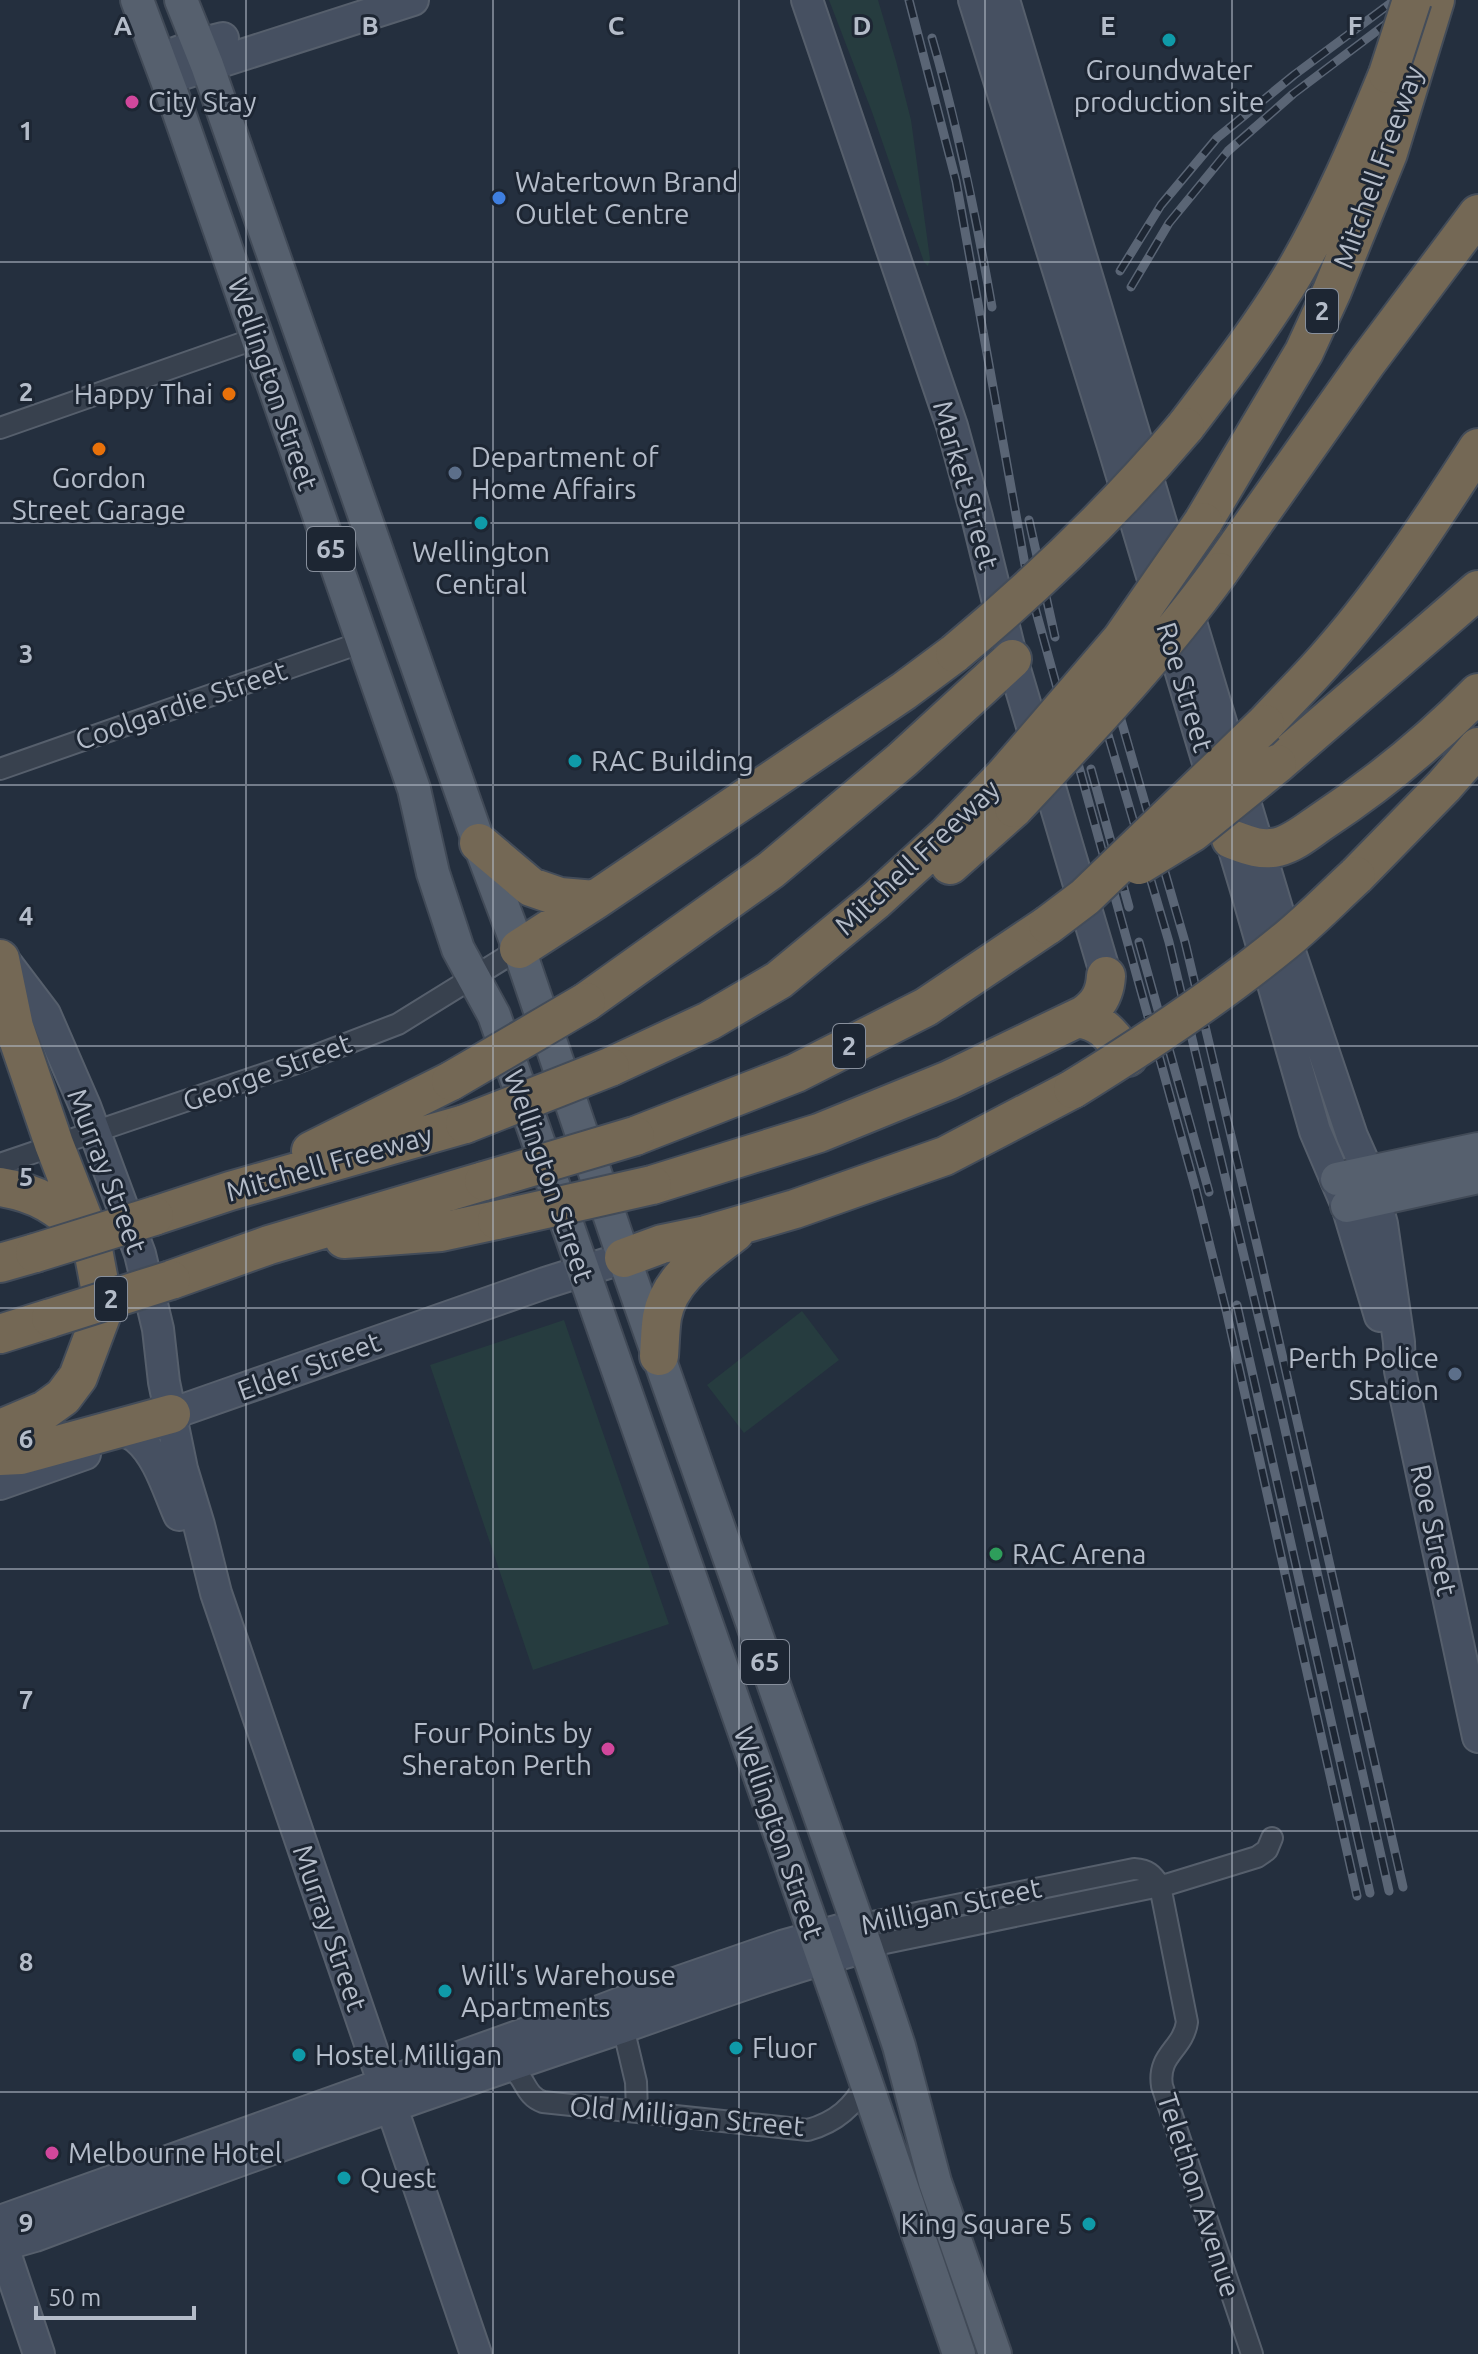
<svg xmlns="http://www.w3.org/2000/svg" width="1478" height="2354" viewBox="0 0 1478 2354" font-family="Ubuntu,sans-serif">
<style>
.green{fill:#263c3f}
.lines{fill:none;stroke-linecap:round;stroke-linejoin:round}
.street-casing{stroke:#565f6c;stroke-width:24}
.secondary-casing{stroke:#565f6c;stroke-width:34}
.primary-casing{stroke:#414a57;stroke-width:36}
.highway-casing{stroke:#434c59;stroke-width:42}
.street{stroke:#38414e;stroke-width:20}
.secondary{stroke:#465061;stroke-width:30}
.primary{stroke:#56606e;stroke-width:32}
.highway{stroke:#746855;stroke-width:38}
.rail-casing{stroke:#5a6575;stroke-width:9}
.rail{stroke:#1d2633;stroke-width:6;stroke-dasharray:18;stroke-linecap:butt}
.highway-bridge-casing{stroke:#434c59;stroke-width:42;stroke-linecap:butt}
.highway-bridge{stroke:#746855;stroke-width:38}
.grid{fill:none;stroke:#b4bcc9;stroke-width:2;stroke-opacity:0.55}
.culture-dot{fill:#0f9aa8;stroke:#1d2633;stroke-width:3}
.hotel-dot{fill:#d1479c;stroke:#1d2633;stroke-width:3}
.shop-dot{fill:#3f7fe0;stroke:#1d2633;stroke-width:3}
.food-dot{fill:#e8710a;stroke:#1d2633;stroke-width:3}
.service-dot{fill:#5c6f8a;stroke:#1d2633;stroke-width:3}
.leisure-dot{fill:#2e9e5b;stroke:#1d2633;stroke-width:3}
.labels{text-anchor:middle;stroke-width:6;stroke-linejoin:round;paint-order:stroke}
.shield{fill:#1d2633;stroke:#878f9c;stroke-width:2}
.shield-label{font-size:26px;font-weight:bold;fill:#b4bcc9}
.poi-label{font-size:28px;fill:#b4bcc9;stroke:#1d2633;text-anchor:start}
.street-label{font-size:28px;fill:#b4bcc9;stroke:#1d2633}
.grid-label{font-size:26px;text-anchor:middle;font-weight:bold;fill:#b4bcc9;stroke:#1d2633;stroke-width:6;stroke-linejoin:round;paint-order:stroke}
</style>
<rect width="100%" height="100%" fill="#242f3e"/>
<path class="green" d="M829 0H878L896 61 911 120 930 259 928 266 924 262 872 112Z
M802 1311 839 1360 744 1433 707 1385Z
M564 1320 669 1624 533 1670 430 1365Z"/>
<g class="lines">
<defs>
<path id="street" d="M0 428 257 338
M0 769 363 642
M0 1164 291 1065 398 1024 519 949
M858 1925 1134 1869C1148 1870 1152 1874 1160 1886L1187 2022C1183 2050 1157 2054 1162 2086L1252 2354
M866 1947 1169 1884 1257 1857 1267 1850 1272 1838
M623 2027 636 2082 637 2112
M505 2066C527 2073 522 2095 543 2102L808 2130C836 2122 854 2107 866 2082"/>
<path id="secondary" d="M807 0 952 426 977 517 1012 659 1106 976
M974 0 1113 446 1245 886 1315 1131 1347 1206 1380 1316
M1004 0 1291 955 1352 1136 1368 1172 1382 1224 1399 1342 1400 1371 1478 1737
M159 59 199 44 223 38
M167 79 413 0
M1 956 45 1014 85 1106 140 1254 158 1329 164 1382 182 1469 199 1525 216 1593 476 2354
M155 1425 171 1414 545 1283 624 1258
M107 1431C117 1431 128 1430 137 1438 158 1455 168 1490 179 1515
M0 1484 85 1454
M0 2221 532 2031 581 2018 646 1993 782 1946 858 1925
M0 2238 39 2354
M0 2246 35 2236C230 2163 426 2093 624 2027 704 1999 783 1969 866 1947"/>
<path id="primary" d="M137 0 178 110 414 789 433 873 458 949 494 1015 840 2006 959 2354
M181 0 207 65 479 843 519 949 624 1258 866 1947 899 2046 935 2182 995 2354
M1337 1179 1478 1149
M1347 1206 1478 1177"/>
<path id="highway" d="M1185 427C1223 377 1262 327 1294 273 1331 210 1360 142 1388 74
M1203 522 1304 352 1332 291 1388 153 1435 0
M1219 572 1367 362 1478 214
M1265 724C1287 700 1311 677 1332 652 1387 589 1433 518 1478 448
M1277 764 1478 590
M1231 839C1247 845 1261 851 1278 847 1294 843 1308 831 1321 822 1377 785 1431 741 1478 693
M479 843 531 887 560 897 595 900
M950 865 1014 808
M1356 876 1444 786 1478 747
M519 949 595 900 904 691 955 653
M0 959 14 1027 54 1144 91 1239 104 1308 78 1377 63 1397 45 1410 0 1429
M586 1002 771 870 902 760 1012 659
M1077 1019C1102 1019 1114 1039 1128 1057
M610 1067 709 1021 779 980 876 900 946 836 1005 775
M635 1136 796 1073 926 1007 1048 925
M311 1151 451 1081
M652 1185 819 1133 949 1080 1084 1015C1099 1005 1105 993 1106 976
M0 1187C38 1193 60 1207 86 1234
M154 1216 230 1191 465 1124
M344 1239 441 1232 497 1220
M624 1258 662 1244 706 1235 795 1209 945 1156 1073 1089
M0 1263 35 1253
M171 1280 269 1245 484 1181
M0 1334 51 1318
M659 1356C660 1343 660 1330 662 1317 669 1278 706 1255 735 1232
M0 1456 21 1455 171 1414"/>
</defs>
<use href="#street" class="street-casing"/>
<use href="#secondary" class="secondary-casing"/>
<use href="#primary" class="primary-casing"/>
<use href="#highway" class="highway-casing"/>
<use href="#street" class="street"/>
<use href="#secondary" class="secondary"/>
<use href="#primary" class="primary"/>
<use href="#highway" class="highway"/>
<defs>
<path id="rail" d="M909 0 956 181 1025 565 1035 608 1196 1190 1227 1314 1357 1896
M932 38C958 127 976 217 992 307
M1120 271 1161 205 1217 138 1294 75 1395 0
M1131 287 1169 223 1228 151 1293 94 1418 0
M1029 520 1055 637
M1115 699 1185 942 1261 1262 1403 1887
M1099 704 1169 942 1279 1403 1389 1891
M1091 769 1129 907
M1139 942 1209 1192
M1237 1305 1370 1893"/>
</defs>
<use href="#rail" class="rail-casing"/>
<use href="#rail" class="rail"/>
<defs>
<path id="highway-bridge" d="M1388 74 1412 0
M955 653C1039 583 1114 511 1185 427
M1005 775 1121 640 1203 522
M1014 808C1085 732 1158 656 1219 572
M1139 865 1193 832 1277 764
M1048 925 1085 897 1265 724
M451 1081 586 1002
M1073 1089C1146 1044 1217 997 1284 942 1309 922 1332 898 1356 876
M465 1124 610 1067
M484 1181 635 1136
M497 1220 652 1185
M35 1253 154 1216
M51 1318 171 1280"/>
</defs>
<use href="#highway-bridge" class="highway-bridge-casing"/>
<use href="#highway-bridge" class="highway-bridge"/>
</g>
<path class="grid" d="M246 0V2354M493 0V2354M739 0V2354M985 0V2354M1232 0V2354M0 262H1478M0 523H1478M0 785H1478M0 1046H1478M0 1308H1478M0 1569H1478M0 1831H1478M0 2092H1478"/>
<g class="culture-dot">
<circle cx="1169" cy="40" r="8"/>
<circle cx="481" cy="523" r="8"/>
<circle cx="575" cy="761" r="8"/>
<circle cx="445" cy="1991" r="8"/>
<circle cx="736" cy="2048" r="8"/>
<circle cx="299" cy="2055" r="8"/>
<circle cx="344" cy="2178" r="8"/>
<circle cx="1089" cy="2224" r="8"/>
</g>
<g class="hotel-dot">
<circle cx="132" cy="102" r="8"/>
<circle cx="608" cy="1749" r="8"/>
<circle cx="52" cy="2153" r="8"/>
</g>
<circle class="shop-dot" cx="499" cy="198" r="8"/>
<g class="food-dot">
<circle cx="229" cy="394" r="8"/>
<circle cx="99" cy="449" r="8"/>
</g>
<g class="service-dot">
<circle cx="455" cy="473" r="8"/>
<circle cx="1455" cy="1374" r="8"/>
</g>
<circle class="leisure-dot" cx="996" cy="1554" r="8"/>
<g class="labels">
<g class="shield">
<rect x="1306" y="289" width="32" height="44" rx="6"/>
<rect x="307" y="527" width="48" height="44" rx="6"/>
<rect x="833" y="1024" width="32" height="44" rx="6"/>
<rect x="95" y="1277" width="32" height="44" rx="6"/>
<rect x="741" y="1640" width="48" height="44" rx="6"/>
</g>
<g class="shield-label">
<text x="1322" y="320">2</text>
<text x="331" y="558">65</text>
<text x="849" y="1055">2</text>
<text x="111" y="1308">2</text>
<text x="765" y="1671">65</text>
</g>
<g class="poi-label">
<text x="1169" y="80" text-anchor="middle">Groundwater<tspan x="1169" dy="32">production site</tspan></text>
<text x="148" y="112">City Stay</text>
<text x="515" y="192">Watertown Brand<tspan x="515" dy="32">Outlet Centre</tspan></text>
<text x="213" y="404" text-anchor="end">Happy Thai</text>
<text x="471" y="467">Department of<tspan x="471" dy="32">Home Affairs</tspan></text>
<text x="99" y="488" text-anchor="middle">Gordon<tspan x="99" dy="32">Street Garage</tspan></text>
<text x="481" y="562" text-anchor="middle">Wellington<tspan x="481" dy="32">Central</tspan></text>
<text x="591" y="771">RAC Building</text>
<text x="1439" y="1368" text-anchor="end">Perth Police<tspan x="1439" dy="32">Station</tspan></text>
<text x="1012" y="1564">RAC Arena</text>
<text x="592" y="1743" text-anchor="end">Four Points by<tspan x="592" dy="32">Sheraton Perth</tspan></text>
<text x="461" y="1985">Will's Warehouse<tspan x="461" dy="32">Apartments</tspan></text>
<text x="752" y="2058">Fluor</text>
<text x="315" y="2065">Hostel Milligan</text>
<text x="68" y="2163">Melbourne Hotel</text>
<text x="360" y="2188">Quest</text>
<text x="1073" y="2234" text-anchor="end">King Square 5</text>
</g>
<g class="street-label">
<text transform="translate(1378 167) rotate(-70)" y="10">Mitchell Freeway</text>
<text transform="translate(273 384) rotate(71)" y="10">Wellington Street</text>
<text transform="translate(966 485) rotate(74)" y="10">Market Street</text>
<text transform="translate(1185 687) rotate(73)" y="10">Roe Street</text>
<text transform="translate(181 705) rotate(-19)" y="10">Coolgardie Street</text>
<text transform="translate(917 857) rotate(-43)" y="10">Mitchell Freeway</text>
<text transform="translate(267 1072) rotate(-20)" y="10">George Street</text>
<text transform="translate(329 1163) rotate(-16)" y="10">Mitchell Freeway</text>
<text transform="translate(107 1171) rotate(69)" y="10">Murray Street</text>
<text transform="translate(549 1176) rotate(71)" y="10">Wellington Street</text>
<text transform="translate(309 1366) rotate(-20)" y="10">Elder Street</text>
<text transform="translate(1434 1530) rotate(78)" y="10">Roe Street</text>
<text transform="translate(779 1833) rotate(71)" y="10">Wellington Street</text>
<text transform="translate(951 1906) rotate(-12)" y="10">Milligan Street</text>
<text transform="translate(330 1928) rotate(71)" y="10">Murray Street</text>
<text transform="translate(687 2116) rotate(5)" y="10">Old Milligan Street</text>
<text transform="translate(1199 2195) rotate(72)" y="10">Telethon Avenue</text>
</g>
</g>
<g class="grid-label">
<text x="123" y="35">A</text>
<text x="370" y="35">B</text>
<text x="616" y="35">C</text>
<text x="862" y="35">D</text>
<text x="1108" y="35">E</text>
<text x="1355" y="35">F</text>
<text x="26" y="140">1</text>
<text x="26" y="401">2</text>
<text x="26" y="663">3</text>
<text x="26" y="925">4</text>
<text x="26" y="1186">5</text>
<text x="26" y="1448">6</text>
<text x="26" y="1709">7</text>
<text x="26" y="1971">8</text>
<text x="26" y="2232">9</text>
</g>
<path d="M36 2306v12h158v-12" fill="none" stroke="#b4bcc9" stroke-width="4"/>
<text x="48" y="2306" font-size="24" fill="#b4bcc9" stroke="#1d2633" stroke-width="6" paint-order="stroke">50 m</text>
</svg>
